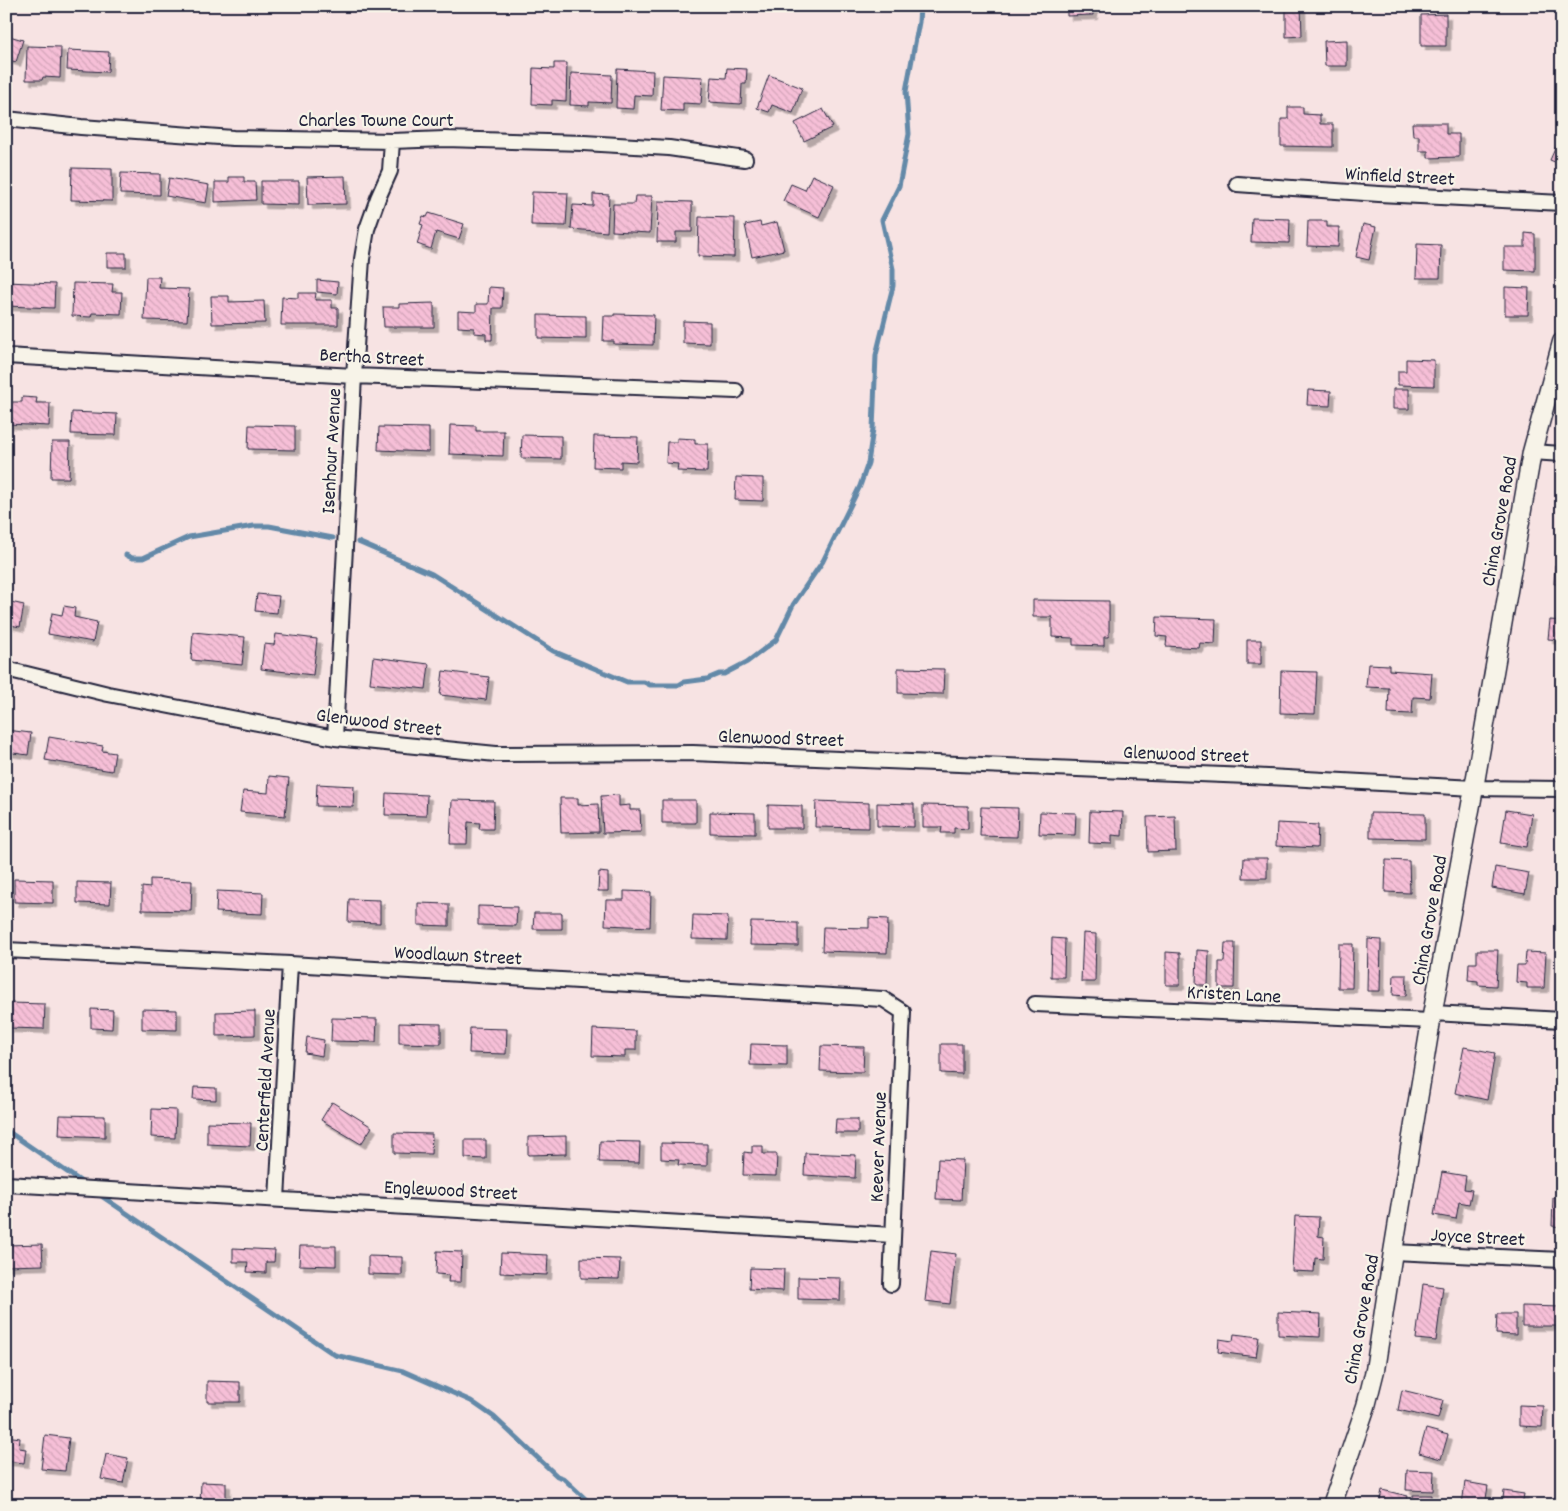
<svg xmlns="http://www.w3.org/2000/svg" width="1568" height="1511" viewBox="0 0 1568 1511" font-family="Dekko,sans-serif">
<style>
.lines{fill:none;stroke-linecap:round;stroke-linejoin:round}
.stream{stroke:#6389a8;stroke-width:5}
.building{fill:url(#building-back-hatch);stroke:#22223b;filter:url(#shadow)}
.minor-casing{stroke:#22223b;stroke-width:18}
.tertiary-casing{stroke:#22223b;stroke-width:21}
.minor{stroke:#f7f3e8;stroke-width:14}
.tertiary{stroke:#f7f3e8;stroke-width:18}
.labels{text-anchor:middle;stroke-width:4.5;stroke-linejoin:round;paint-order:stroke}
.street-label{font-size:20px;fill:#22223b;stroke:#f7f3e8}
</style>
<defs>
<pattern id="building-back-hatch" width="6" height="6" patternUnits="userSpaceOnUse" patternTransform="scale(1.25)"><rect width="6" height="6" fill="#f6bfd7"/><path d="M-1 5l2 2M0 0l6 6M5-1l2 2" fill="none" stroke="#d3a4b9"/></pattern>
<filter id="shadow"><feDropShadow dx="4.5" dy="4.5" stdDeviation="0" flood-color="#0004"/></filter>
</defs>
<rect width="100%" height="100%" fill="#f7e3e3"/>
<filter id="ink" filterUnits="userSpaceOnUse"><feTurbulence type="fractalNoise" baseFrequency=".02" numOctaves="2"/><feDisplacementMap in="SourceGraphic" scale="10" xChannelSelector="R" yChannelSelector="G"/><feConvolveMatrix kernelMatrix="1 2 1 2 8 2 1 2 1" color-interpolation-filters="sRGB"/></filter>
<g filter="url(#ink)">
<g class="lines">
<path class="stream" d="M358 542 432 574 553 651 627 682H644L650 685H679L684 682 707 679 719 674H724L747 662 776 640 793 605 823 561 860 486 868 463 873 429 876 355 893 286V269L882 220 899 186 909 134 906 91 919 22 920 6
M126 555 132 558H143L189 537 254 526H269L333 538
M6 1130 86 1185
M97 1193 335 1355 403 1371 471 1401 494 1417 557 1476 563 1478 592 1505"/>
</g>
<path class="building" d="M1067 6H1093V15L1067 16Z
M1286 6H1301L1302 36 1286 37Z
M1446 14V46H1421V15Z
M6 35 23 40 16 62 6 59Z
M1347 40V66H1325L1324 41Z
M27 46 61 47 60 78 43 77 42 80H26Z
M68 50 109 52 108 72 67 70Z
M554 63H567L566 101 552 100V105L532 104 533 68 554 69Z
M727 68 747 69 746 84H742L741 104 709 102 711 77 726 78Z
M617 69 653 71 652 96 634 95 633 109 616 108Z
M571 73 612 75 611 103 589 102V106L570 105Z
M663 75 703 77 701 104 683 103V111L661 110Z
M769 75 802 88 793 113 772 105 769 112 757 108Z
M1288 107H1303V114L1320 115V124H1333V147L1281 146V119H1288Z
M823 109 833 127 804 141 795 123Z
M1412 123H1446V134H1459V157L1428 158V151H1419V136H1413Z
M1559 140 1562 141V165L1550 160Z
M72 168 112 169V201L71 200Z
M121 173 160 174V195L120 194Z
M812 175 834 185 819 217 783 201 791 184 805 190Z
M345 176 346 204 308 205 307 177Z
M229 177H244V182H255L256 200 215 202V182H229Z
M169 178 209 185 206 203 166 196Z
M261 181H299V205L261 204Z
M532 192 568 193 566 226 531 225Z
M593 194 609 195 607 232 571 229 573 205 593 206Z
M635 196H652L650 233 612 231 613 204H634Z
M658 201 692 202V232H676V242H657Z
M429 213 464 224 459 239 436 232 431 249 417 244 423 225 420 224 423 216 427 217Z
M699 217 735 218 734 257 698 256Z
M1252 218 1290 219 1289 243 1251 242Z
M1308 221H1327V227H1339L1338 247 1307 246Z
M760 222 761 226 777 222 784 250 752 257 745 225Z
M1363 224 1376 227 1369 260 1356 257Z
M1525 233 1535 234V271L1504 270V247H1525Z
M1417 244 1441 245 1440 278H1416Z
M107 253H126V267H107Z
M146 277H160L159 288 189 289 187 321 144 320Z
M317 280 338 282 337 294 317 292Z
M6 282 55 284 54 308 6 306Z
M73 283 113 284 112 292H122L121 314 92 313 91 317 72 316Z
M489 287 503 288 502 308H493L492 340H486V334L474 333V328L458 327V311L476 312V304H488Z
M1505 287 1529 288 1528 315H1505Z
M298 293H316L315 300H332V308H338V325H281L282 297 298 298Z
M211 296H229V302L264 301 265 323 212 324Z
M434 303V327H384L383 307H399V304Z
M614 314 654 315 653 345 614 344V341H603L604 316H614Z
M538 315 586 316V339L538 338Z
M683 321 710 322V344L683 343Z
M1406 359 1434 360V386L1398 385V371H1406Z
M1393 389H1409V409H1393Z
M1308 390 1331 391 1330 406 1307 405Z
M22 397 37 398 36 403H50L49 426 8 424 9 402H22Z
M72 412 117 414 116 435 71 434Z
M249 425 295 426V450L248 449Z
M450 425 476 426V431H504L503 456 449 454Z
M379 427 429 428V452L378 450Z
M522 435 561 436V459L521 458Z
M594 436 638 437 637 462 621 461V468L593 467Z
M677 438 695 439V444H708L707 472 677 471 678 464 666 463 667 442H677Z
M52 442H70L69 478H51Z
M736 477 763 478V501L735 500Z
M1555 565H1562V584H1554Z
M257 594 279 596 277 613 255 611Z
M1033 600 1109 601V637H1104V646L1073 645V638L1052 637V617H1033Z
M6 601 24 605 20 627 6 624Z
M64 606 75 608 74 617 97 622 93 642 48 634 52 613 62 615Z
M1157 617 1216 619 1215 644 1200 643 1199 648 1166 646 1167 637 1156 636Z
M1550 620 1562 621V640L1548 639Z
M193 632 245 637 242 665 191 660Z
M276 634 317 639 313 675 261 669 264 644 274 645Z
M1247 640H1261V664H1247Z
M373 657 429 664 426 689 370 683Z
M1368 664 1389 665V670L1432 673 1430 698 1413 697 1412 714 1388 713 1389 688 1366 687Z
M898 668 944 669 943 694 898 693Z
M443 671 489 677 486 700 440 695Z
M1281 671 1317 672 1315 714 1280 713Z
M6 730 31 733 28 755 6 752Z
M49 737 103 746 102 751 115 753 112 771 45 760Z
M269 776 289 778 285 816 240 812 243 791 268 793Z
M317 784 354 786 353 807 316 806Z
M386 793 427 795 426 816 385 815Z
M619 795V806L630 805V810H640L641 832 603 833 601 796Z
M560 798H578V805L598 804 599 832 561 833Z
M452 800 494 801 493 829H479L480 823 468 822 467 844H450Z
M662 800H696V823H662Z
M816 801 869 803V828L815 827Z
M877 803 914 804V827L877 826Z
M768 805 802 806V828H768Z
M923 805 968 806V829L954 828V833H941L942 827H923Z
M981 807 1018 808 1017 837 980 836Z
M1506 810 1532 814 1527 847 1501 843Z
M1090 811 1123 812 1122 836 1112 835V844L1089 843Z
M710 812 755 813V834L710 833Z
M1040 812 1076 813 1075 835 1039 834Z
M1370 813 1425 814V839L1370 838Z
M1175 816 1176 851 1148 852 1147 817Z
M1277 823 1318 825 1317 848 1276 846Z
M1244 858H1267V878H1243Z
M1386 860 1409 861 1410 893 1385 892Z
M1495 867 1529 873 1525 894 1492 888Z
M599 872 608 873V891H598Z
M14 879 53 880V903L14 902Z
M150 879 192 881 191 911 142 910V887L150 888Z
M77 882 111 883 110 904 77 903Z
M217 891 263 893 262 914 216 912Z
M624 891 651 892 650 927 605 925 606 900H624Z
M349 899 380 900V923L348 922Z
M418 903 449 904V926L418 925Z
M478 906 517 907 516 926 478 925Z
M534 913H562V929H533Z
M693 915 728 916 727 940 692 939Z
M869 918 888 919 887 953 822 951 823 927 869 928Z
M751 922 798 923V946L750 945Z
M1083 933 1096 934 1095 982H1081Z
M1052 938 1065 939 1064 977H1051Z
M1368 939 1381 940 1380 991H1367Z
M1225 943H1235L1234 988H1219V962H1224Z
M1339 944H1353L1352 988H1338Z
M1197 950 1209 951 1208 985H1196Z
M1477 950H1498L1496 986 1478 985V981L1468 980 1469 963H1477Z
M1166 952 1180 953V985H1166Z
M1526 952 1546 953 1544 988H1527V983L1516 982 1517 965H1525Z
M1394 975H1407L1406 996 1393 995Z
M10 1003 45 1004 44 1029 9 1028Z
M91 1009 113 1010 112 1029 91 1028Z
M142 1009 177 1010V1030L142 1029Z
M255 1011V1035L216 1036V1012Z
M332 1018 377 1019 376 1042 331 1041Z
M399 1023 441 1024V1044L399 1043Z
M470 1028 507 1029 506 1054 469 1053Z
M593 1029 636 1031V1050H625V1057L592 1056Z
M307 1037 324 1040 322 1056 305 1053Z
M751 1044 787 1045V1066L750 1065Z
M941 1044H962V1074L941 1073Z
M821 1046 864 1047 863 1072 820 1071Z
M1464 1047 1495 1053 1487 1100 1455 1093Z
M194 1087 216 1088V1100L193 1099Z
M332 1102 372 1127 361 1144 321 1120Z
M152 1109 176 1110 175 1138 151 1137Z
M60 1115 105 1116V1137L59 1135Z
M836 1119H858V1133H835Z
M207 1122 251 1123 250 1146 207 1144Z
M394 1133 432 1134 431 1154 394 1153Z
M566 1136V1154L528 1155V1137Z
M465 1140H486V1159L465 1158Z
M600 1141 640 1142 639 1163 599 1162Z
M661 1143 707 1144V1166L678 1165 679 1160 661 1159Z
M752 1146H763V1154H777L776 1176 743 1175 744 1152 752 1153Z
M805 1153 856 1155 855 1178 804 1175Z
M938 1159 963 1160 961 1200 936 1199Z
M1442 1172 1466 1176 1464 1189 1472 1190 1469 1204 1459 1202 1456 1219 1434 1215Z
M1553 1198H1562V1227L1552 1226Z
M1295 1216 1319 1217 1318 1236 1324 1237 1323 1259 1315 1258 1314 1272 1292 1271Z
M42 1244 43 1265 6 1266V1245Z
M300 1246H336V1266L299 1265Z
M233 1248 275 1250 274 1262H266V1273L247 1272 248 1262H233Z
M437 1251 462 1252 461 1282H448L449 1275 436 1274Z
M931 1251 956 1254 950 1304 925 1301Z
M501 1253 548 1255 547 1275 500 1273Z
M368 1256 402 1257V1275L368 1274Z
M581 1258 620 1259 619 1279 581 1278Z
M750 1268 784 1269 783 1291 749 1289Z
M798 1277 841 1278 840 1300 798 1299Z
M1423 1284 1443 1287 1436 1341 1416 1339Z
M1522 1306 1562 1307V1326H1522Z
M1278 1312 1321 1314 1320 1337 1278 1335Z
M1497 1314H1516V1335L1496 1334Z
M1234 1334 1259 1337 1256 1357 1218 1352 1219 1339 1233 1341Z
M207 1381 240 1382V1402H207Z
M1402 1390 1443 1400 1438 1419 1398 1410Z
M1519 1405 1543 1406 1542 1427 1519 1426Z
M1426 1429 1448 1435 1441 1459 1419 1453Z
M45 1435 69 1438 65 1471 41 1469Z
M6 1436 20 1438 19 1448 26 1449 24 1463 6 1461Z
M106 1454 128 1458 123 1483 101 1479Z
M1407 1470 1434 1471 1433 1491 1406 1490Z
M201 1482 226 1483V1505H200Z
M1465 1482 1488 1486 1485 1505H1462Z
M1382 1490 1408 1496 1406 1505H1379Z
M1504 1491 1524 1494 1522 1505H1502Z
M1413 1495H1431V1505H1413Z"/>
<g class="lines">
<defs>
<path id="minor" d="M6 119 81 127 233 138 392 141 445 139 584 143 669 148 745 159
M1237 184 1379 194 1562 203
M6 356 354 376 736 391
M1532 452 1562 454
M6 669 108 694 335 738 496 754 693 753 1248 776 1474 788 1562 789
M335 738 354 376 362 259 367 229 378 198 390 171 392 141
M6 950 290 964 883 999 903 1012 891 1284
M1035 1004 1431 1021
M1433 1013 1562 1020
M6 1184 893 1235
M277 1199 290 964
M1393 1252 1562 1260"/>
<path id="tertiary" d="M1332 1505 1366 1406 1375 1370 1393 1252 1431 1021 1474 788 1532 452 1562 342"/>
</defs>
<use href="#minor" class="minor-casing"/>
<use href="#tertiary" class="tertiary-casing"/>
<use href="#minor" class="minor"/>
<use href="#tertiary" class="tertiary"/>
</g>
</g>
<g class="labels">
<g class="street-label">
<text x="376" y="126">Charles Towne Court</text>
<text transform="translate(1400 175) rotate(3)" y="7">Winfield Street</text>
<text transform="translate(372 356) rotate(3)" y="7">Bertha Street</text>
<text transform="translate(330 451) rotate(-87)" y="7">Isenhour Avenue</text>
<text transform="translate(1498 521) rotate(-80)" y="7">China Grove Road</text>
<text transform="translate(379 721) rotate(7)" y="7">Glenwood Street</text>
<text transform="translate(781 737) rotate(2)" y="7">Glenwood Street</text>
<text transform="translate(1186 753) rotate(2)" y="7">Glenwood Street</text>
<text transform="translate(1428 920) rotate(-80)" y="7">China Grove Road</text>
<text transform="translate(458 954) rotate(3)" y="7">Woodlawn Street</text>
<text transform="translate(1234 993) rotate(3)" y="7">Kristen Lane</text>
<text transform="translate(264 1080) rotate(-87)" y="7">Centerfield Avenue</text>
<text transform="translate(877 1147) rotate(-88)" y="7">Keever Avenue</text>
<text transform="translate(451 1189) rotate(3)" y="7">Englewood Street</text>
<text transform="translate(1478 1236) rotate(3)" y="7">Joyce Street</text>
<text transform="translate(1360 1319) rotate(-80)" y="7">China Grove Road</text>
</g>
</g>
<rect width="1568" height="1511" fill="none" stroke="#f7f3e8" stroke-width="25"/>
<rect x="12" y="12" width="1543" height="1486" fill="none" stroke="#22223b" stroke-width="2" filter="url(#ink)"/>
</svg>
